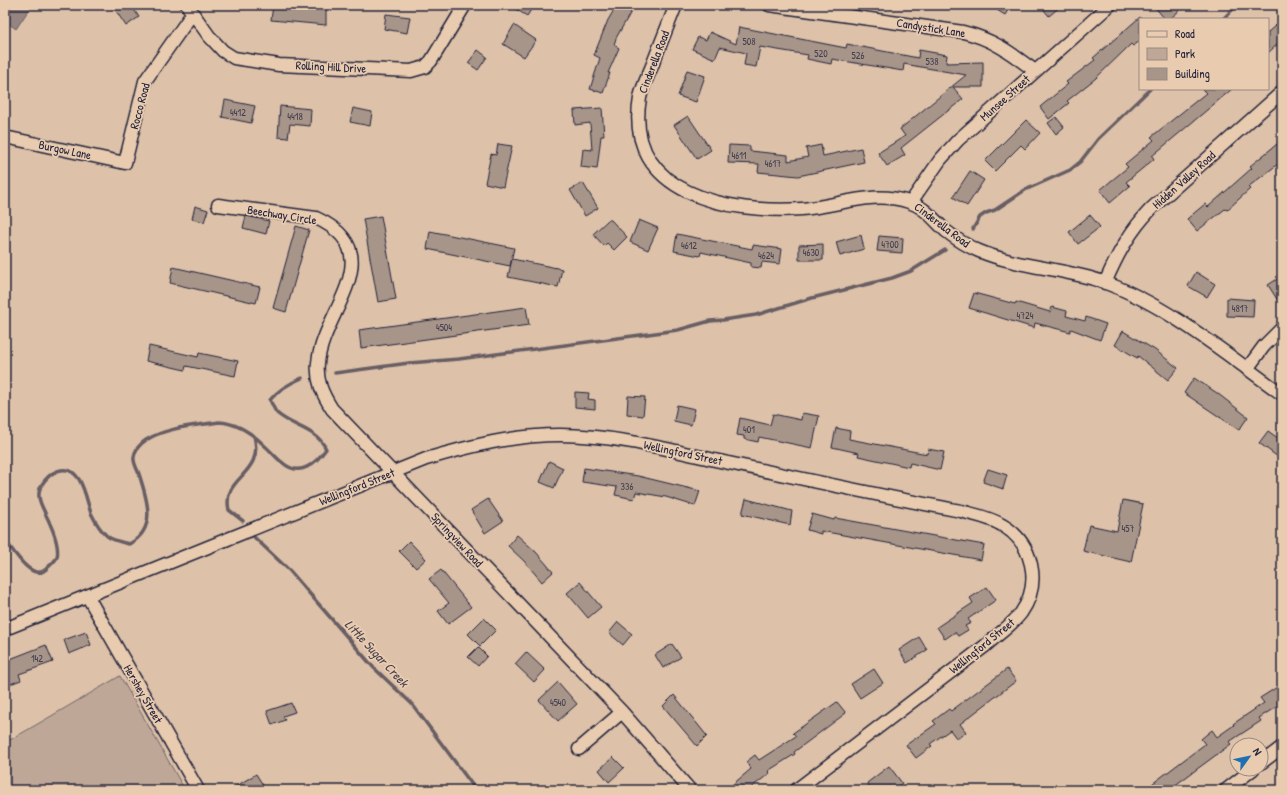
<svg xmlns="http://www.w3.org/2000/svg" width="1287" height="795" viewBox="0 0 1287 795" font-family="'Patrick Hand',sans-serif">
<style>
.green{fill:#bea797;stroke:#706469}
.water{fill:#95847f;stroke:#675d64}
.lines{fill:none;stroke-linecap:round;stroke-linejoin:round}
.stream{stroke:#675d64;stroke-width:3.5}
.building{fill:#a8958a;stroke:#22223b}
.street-casing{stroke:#22223b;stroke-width:15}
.street{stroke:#e9ccb0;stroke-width:12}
.labels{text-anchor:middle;stroke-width:3.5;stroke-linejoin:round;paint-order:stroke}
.number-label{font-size:10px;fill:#443f4f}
.street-label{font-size:12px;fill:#22223b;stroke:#e9ccb0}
.water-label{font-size:13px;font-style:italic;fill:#443f4f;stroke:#e9ccb0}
</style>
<rect width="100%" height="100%" fill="#ddc2a9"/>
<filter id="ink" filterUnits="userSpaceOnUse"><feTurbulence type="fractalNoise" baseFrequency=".025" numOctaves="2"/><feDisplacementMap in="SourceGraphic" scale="8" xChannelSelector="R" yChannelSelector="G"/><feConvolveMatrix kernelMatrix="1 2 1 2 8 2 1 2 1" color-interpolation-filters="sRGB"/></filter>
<g filter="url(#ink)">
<path class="green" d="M120 676 185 790H5V743Z"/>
<path class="water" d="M5 5H32L16 29 5 21Z"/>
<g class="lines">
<path class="stream" d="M1223 19 1237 5
M973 229 980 217 986 213 995 210 1025 190 1070 170 1080 162 1098 139 1150 89
M335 373 409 363 459 359 678 330 710 321 723 320 756 315 812 298 892 278 911 271 945 250
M243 521 229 510C221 476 265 476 254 436
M254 537 290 571 374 668 412 704 476 790
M5 540C13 550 31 581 45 570 49 566 55 562 57 557 60 545 50 523 45 513 43 508 39 502 39 496 38 485 50 472 61 470 82 466 86 500 91 513 95 521 100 530 107 536 113 541 122 542 129 544 158 529 147 499 139 474 137 469 133 462 134 457 135 450 140 444 146 440 167 427 195 426 219 422 237 423 253 434 265 446 271 451 276 458 283 463 300 478 316 463 326 449 317 429 293 427 278 414 274 411 273 405 270 400 278 390 290 383 302 378"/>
</g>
<path class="building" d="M112 5H131L139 17 126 26Z
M273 5 316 9V5H326V25L271 20Z
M509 5H534L527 16Z
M617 5H635L616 38 614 45 619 48 608 73H610L603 93 590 89 600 58 594 55 608 20Z
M989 5H1011L1005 15Z
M1040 5H1062L1049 16Z
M1153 5H1176L1180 10 1170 19H1165Z
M386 14 410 17 407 33 384 29Z
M1140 17V41L1133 46 1131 44 1096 78 1067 101 1069 103 1049 119 1040 107 1068 84 1066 82 1095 60 1093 58Z
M1282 20V40L1268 53V32Z
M514 25 536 40 524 57 503 44Z
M739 27 846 48 847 44 918 58 919 50 947 55 946 63 983 62V87H953L963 99 901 148 905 155 887 166 878 153 905 136 900 129 966 75 904 64 903 71 832 59 831 64 807 59 808 55 760 47 756 67 744 65 746 53 720 47 715 59 692 49 698 37 706 40 710 32 736 44Z
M478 50 487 57 478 70 468 63Z
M687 70 705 76 696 102 678 96Z
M1202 89H1232L1152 156 1154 159 1126 182 1130 186 1110 203 1100 190 1128 167 1125 164 1154 140 1151 137 1206 93Z
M225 100 255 106 251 123 222 117Z
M280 106 311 109 310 126 290 124 288 138 278 137Z
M353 108 372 112 370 126 350 122Z
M602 108 604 136H601L597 169 581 167 583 149 592 150 590 123 575 125 574 110Z
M688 116 711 150 697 159 674 125Z
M1056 117 1064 127 1056 134 1048 123Z
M1026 120 1040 133 1025 149 1021 145 995 171 985 161Z
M1282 140V161L1248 187 1250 189 1227 210 1225 209 1197 231 1187 219 1205 204 1208 207 1252 168 1250 166Z
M498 144 512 146 503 187 485 183 491 154 496 155Z
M729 145 750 146V151L788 155V161L808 157 806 148 821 145 823 156 861 148 864 162 798 176 758 172 759 164 728 163Z
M970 171 984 180 967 206 953 197Z
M583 183 598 208 585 216 570 190Z
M195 206 208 210 204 222 192 219Z
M1090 215 1100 227 1078 244 1069 232Z
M246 216 269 221 266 234 243 228Z
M381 216 396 299 378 302 363 219Z
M608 220H611L627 237 614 250 607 243 604 246 593 234Z
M639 220 658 228 648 250 630 242Z
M296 226 309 230 286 312 273 308Z
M430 231 514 248 510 266 427 249Z
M677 234 752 249 753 245 782 249 780 264 762 262 761 268 751 267V263L701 252 700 256 674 251Z
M861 235 864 249 840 256 836 242Z
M879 236 903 238 902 253 877 251Z
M823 244V260H799V245Z
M512 259 562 269 558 287 508 277Z
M173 267 260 287 256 303 170 283Z
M1196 272 1215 284 1207 297 1188 286Z
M1282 276V307L1268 285Z
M974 293 1015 304 1016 302 1050 312 1052 307 1067 311 1066 316 1085 321 1086 317 1106 324 1100 340 1071 329 1070 332 1035 323 1034 328 969 308Z
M1227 298 1254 300 1253 317 1227 316Z
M526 307 529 325 361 348 359 330Z
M1123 331 1155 350 1178 368 1168 380 1138 356 1137 358 1115 345Z
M149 346 198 357 199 353 238 361 235 376 186 366 185 370 146 361Z
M1194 378 1217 393 1248 417 1239 430 1184 393Z
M575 392 589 393 588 399 595 400V409L575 407Z
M628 396 645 397 643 416 627 414Z
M677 405 695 409 691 425 674 421Z
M802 413 819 416 812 448 759 437 758 442 744 439V436L737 435 740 418 770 425 773 414 801 420Z
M836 428 850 431 849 439 927 454 928 449 944 452 940 470 910 463 909 467 858 456 859 453 832 447Z
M1268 431 1282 441V460L1259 443Z
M549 461 563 468 554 488 540 482Z
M584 468 638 476 700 491 695 506 666 497 636 492 634 499 615 495 617 487 582 482Z
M988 469 1007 475 1003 489 983 482Z
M488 499 503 521 485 533 471 510Z
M746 499 792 511 790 525 742 514Z
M1123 500 1143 504 1131 562 1083 551 1089 525 1117 531Z
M812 514 834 520 835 518 984 545 981 560 821 531V534L807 530Z
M517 535 536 552 553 572 542 582 524 561 508 546Z
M409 541 426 559 416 568 399 551Z
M441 570 471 607 448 624 438 611 449 603 429 579Z
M580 582 601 607 588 618 567 593Z
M987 587 996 600 968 619 971 623 965 626 968 630 958 636 955 632 945 639 937 627 973 603 970 598Z
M484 618 496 630 480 646 468 634Z
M618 622 632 634 623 645 609 633Z
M86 632 91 645 69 654 64 640Z
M919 637 927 650 907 663 899 650Z
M672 644 681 657 663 668 655 655Z
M46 645 53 662 19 674 21 680 5 686V661Z
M478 647 487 656 478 666 468 657Z
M526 652 545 670 534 682 515 664Z
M874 669 883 683 860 698 851 684Z
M1007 669 1016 681 960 724 966 732 957 739 950 730 930 744 932 746 916 758 906 745 936 724 933 721 949 709 951 711Z
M558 682 577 704 558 721 539 700Z
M1282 684V703L1259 718 1261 721 1229 742 1231 744 1174 786 1177 790H1144L1205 744 1201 739 1212 730 1217 737 1234 725 1233 724 1264 703 1260 698Z
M674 695 707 736 697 746 663 706Z
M837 702 846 713 794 752 795 754 768 771 770 773 748 790H726L751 769 746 762 755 755 759 760 796 736 793 733Z
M291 703 295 712 283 716 285 720 272 725 267 711Z
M613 757 624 768 609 782 599 770Z
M889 766 902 783 893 790H872L867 783Z
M256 774 266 790H230Z"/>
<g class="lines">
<defs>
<path id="street" d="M187 5 209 36 223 51 234 58 279 65 411 71 425 67 431 61 465 5
M676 5C668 25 660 45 652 66 648 76 642 87 640 98 623 195 731 214 802 209 839 206 873 190 909 202 925 207 934 220 946 231 956 239 967 246 979 251 1020 268 1065 268 1106 283 1169 306 1227 355 1282 394
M769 5 963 32C993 39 1011 53 1035 71
M5 137 125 163 145 81 192 14
M911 202 940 160 958 140 1110 5
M218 205 316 218C393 253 322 312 318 363 316 381 323 395 332 409L622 712 690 790
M1105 283C1118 253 1130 231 1152 208L1282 92
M1247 369 1264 346 1282 328
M88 597 198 790
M5 629 426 459C470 446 514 435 560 435 615 435 670 450 724 462 803 479 882 496 961 511 975 515 989 517 1002 525 1033 543 1042 583 1021 613 1011 626 997 635 985 646L796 790
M579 749 622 712
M1261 763 1282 747
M1226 790 1253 769"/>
</defs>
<use href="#street" class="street-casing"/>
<use href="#street" class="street"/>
</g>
</g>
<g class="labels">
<g class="number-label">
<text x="749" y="45">508</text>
<text x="821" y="57">520</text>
<text x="858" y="59">526</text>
<text x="932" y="65">538</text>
<text x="238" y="116">4412</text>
<text x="295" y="120">4418</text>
<text x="739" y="159">4611</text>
<text x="773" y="167">4617</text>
<text x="890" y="248">4700</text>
<text x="689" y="249">4612</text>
<text x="811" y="256">4630</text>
<text x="766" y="259">4624</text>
<text x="1240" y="312">4817</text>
<text x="1025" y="319">4724</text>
<text x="444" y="331">4504</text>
<text x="749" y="433">401</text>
<text x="627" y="490">336</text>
<text x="1128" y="532">457</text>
<text x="37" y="662">142</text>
<text x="558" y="706">4540</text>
</g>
<g class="street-label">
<text transform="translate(931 28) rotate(9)" y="4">Candystick Lane</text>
<text transform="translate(654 62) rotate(-69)" y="4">Cinderella Road</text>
<text transform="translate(331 67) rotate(3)" y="4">Rolling Hill Drive</text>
<text transform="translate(1005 98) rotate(-42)" y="4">Munsee Street</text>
<text transform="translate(140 106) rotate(-75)" y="4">Rocco Road</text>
<text transform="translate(65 150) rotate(12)" y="4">Burgow Lane</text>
<text transform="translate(1184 180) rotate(-42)" y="4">Hidden Valley Road</text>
<text transform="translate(282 215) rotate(9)" y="4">Beechway Circle</text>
<text transform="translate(942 225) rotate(37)" y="4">Cinderella Road</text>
<text transform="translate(683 453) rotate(12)" y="4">Wellingford Street</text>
<text transform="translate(357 487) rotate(-22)" y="4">Wellingford Street</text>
<text transform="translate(457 540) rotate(47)" y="4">Springview Road</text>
<text transform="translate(982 646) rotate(-39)" y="4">Wellingford Street</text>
<text transform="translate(143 694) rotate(60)" y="4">Hershey Street</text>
</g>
<g class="water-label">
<text transform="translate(377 653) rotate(47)" y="5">Little Sugar Creek</text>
</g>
</g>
<rect width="1287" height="795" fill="none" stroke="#e9ccb0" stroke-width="20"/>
<rect x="10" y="10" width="1267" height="775" fill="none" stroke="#22223b" stroke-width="1.5" filter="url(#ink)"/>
<rect x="1139" y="18" width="130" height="72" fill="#e9ccb0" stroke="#998881"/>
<rect x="1147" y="31" width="20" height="6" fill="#e9ccb0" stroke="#998881"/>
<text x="1175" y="38" font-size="12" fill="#22223b">Road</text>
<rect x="1147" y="48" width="20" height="12" fill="#bea797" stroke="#998881"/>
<text x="1175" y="58" font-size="12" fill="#22223b">Park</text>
<rect x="1147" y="68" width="20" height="12" fill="#a8958a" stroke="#998881"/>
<text x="1175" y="78" font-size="12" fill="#22223b">Building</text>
<g transform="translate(1249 757) rotate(57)"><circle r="19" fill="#e9ccb0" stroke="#998881"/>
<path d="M0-3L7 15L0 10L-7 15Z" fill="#1f6fb2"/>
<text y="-6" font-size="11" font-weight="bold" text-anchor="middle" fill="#22223b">N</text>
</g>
</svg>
